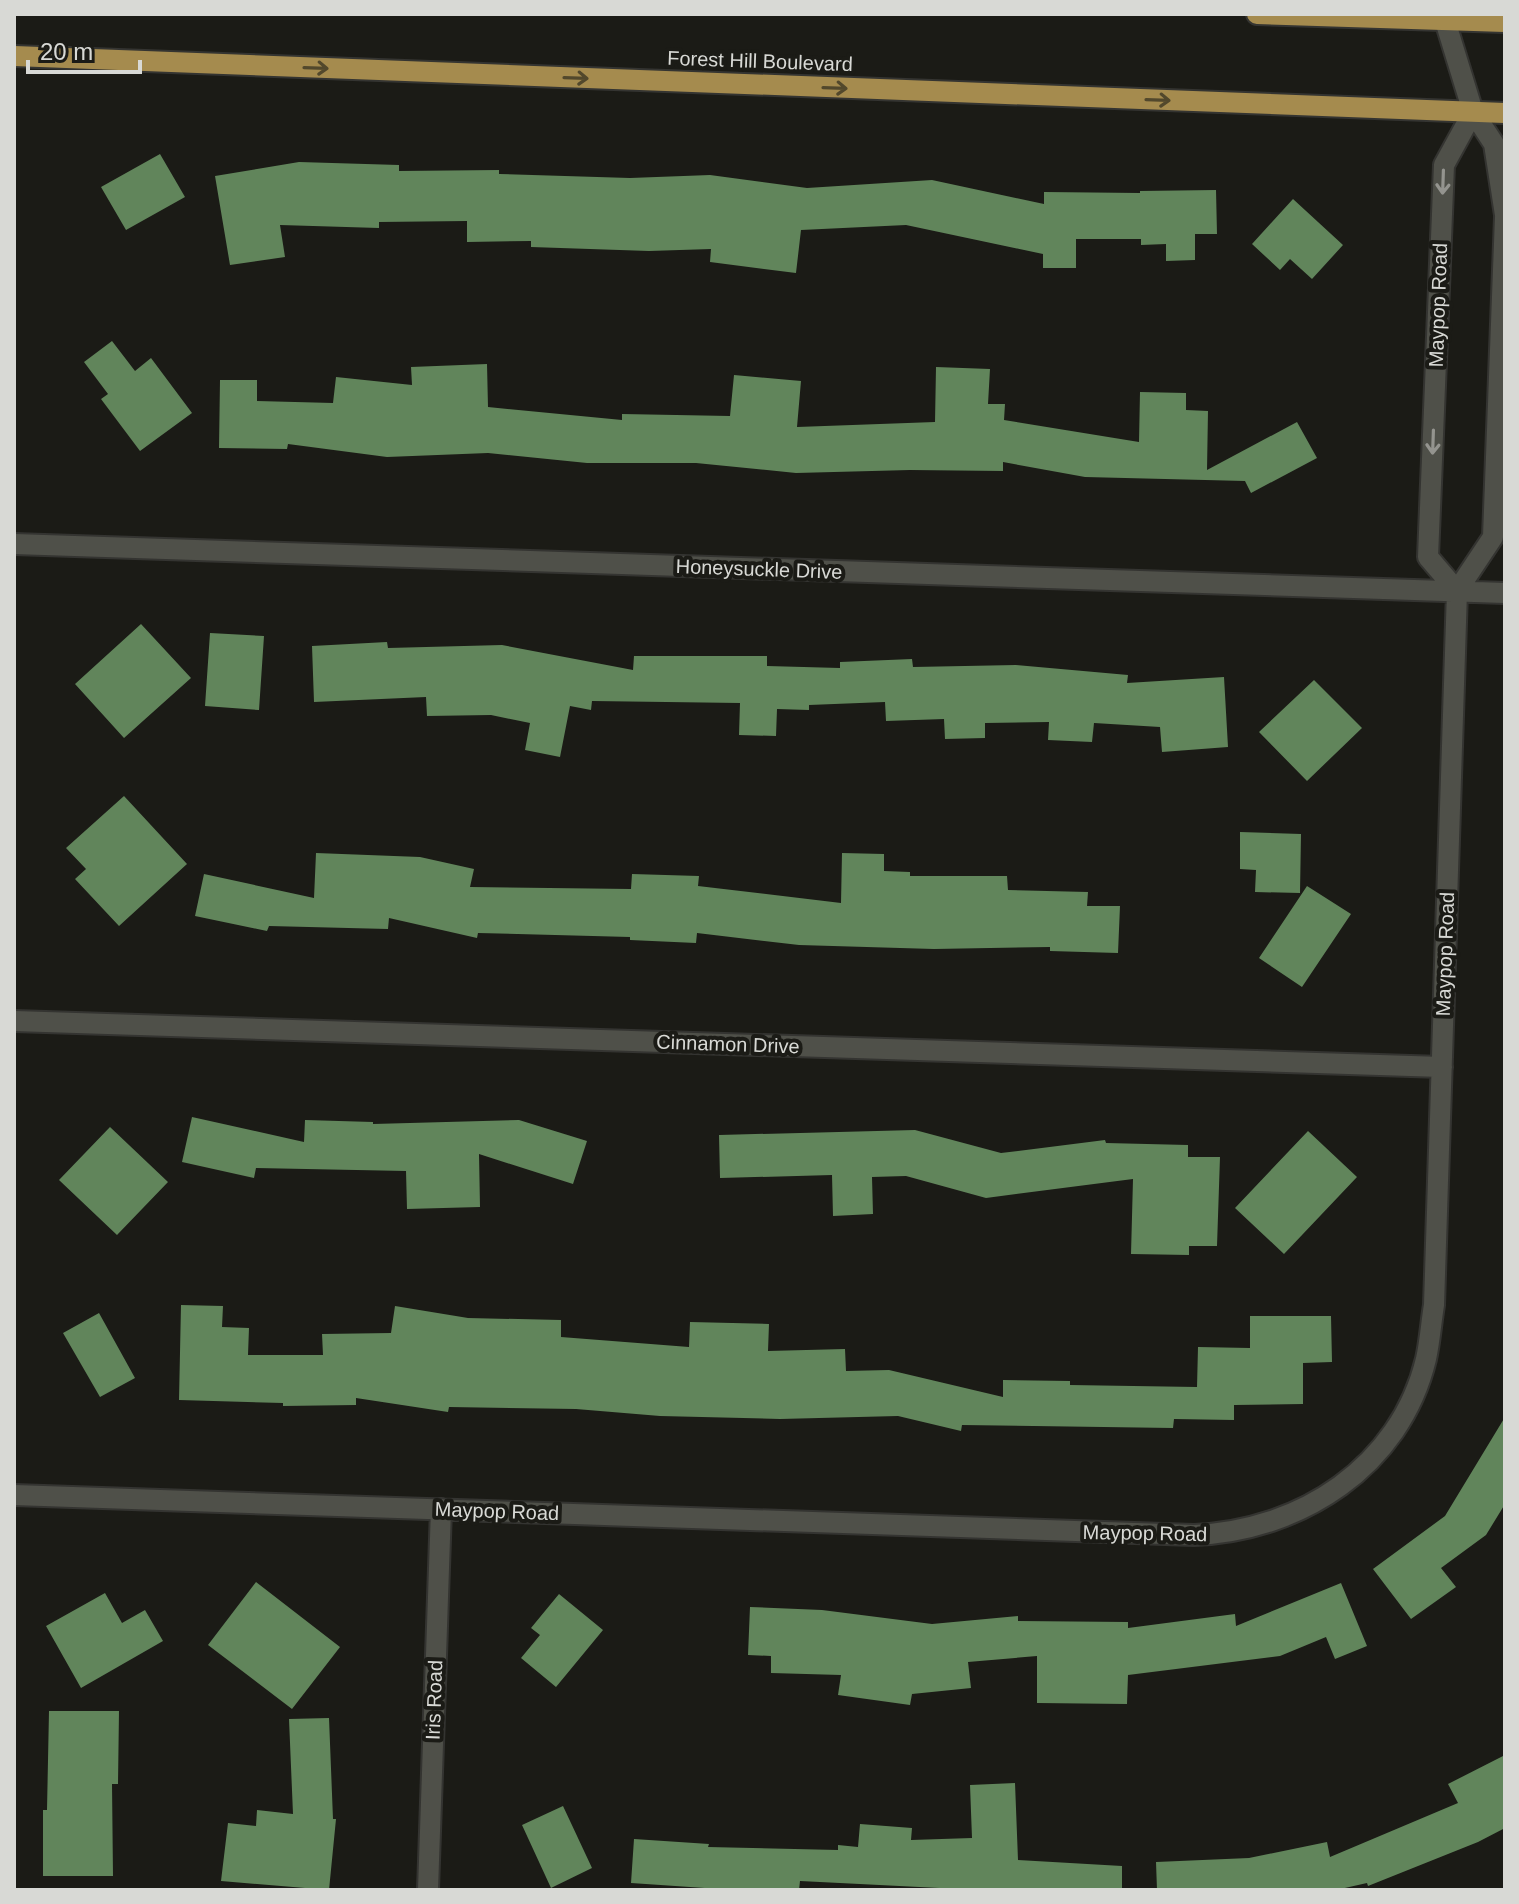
<svg xmlns="http://www.w3.org/2000/svg" width="1519" height="1904" viewBox="0 0 1519 1904" font-family="Helvetica,sans-serif">
<style>
.building{fill:#61855b}
.lines{fill:none;stroke-linecap:round;stroke-linejoin:round}
.minor-casing{stroke:#343431;stroke-width:24}
.major-casing{stroke:#343431;stroke-width:24}
.minor{stroke:#4f5049;stroke-width:20}
.major{stroke:#a58b4e;stroke-width:20}
.oneway{stroke:#52482c}
.oneway2{stroke:#94948f}
.labels{text-anchor:middle;stroke-width:8;stroke-linejoin:round;paint-order:stroke}
.street-label{font-size:20px;fill:#d8d9d5;stroke:#1b1b16}
</style>
<rect width="100%" height="100%" fill="#1b1b16"/>
<path class="building" d="M160 154 185 197 126 230 101 187Z
M299 162 399 165V171L499 170V174L630 178 710 175 807 188 932 180 1044 204V192L1140 193V191L1216 190 1217 234H1195V260L1166 261V244L1141 245V239H1076V268H1043V254L906 225 801 230 796 273 710 262 711 249 649 251 531 247V241L467 242V221L379 222V228L280 225 285 257 230 265 215 176Z
M1293 199 1343 245 1312 279 1290 259 1280 270 1252 244Z
M112 341 135 371 151 358 192 413 140 451 101 399 108 394 84 362Z
M487 364 488 407 622 420V414L730 416 734 375 801 381 797 427 935 422 936 367 990 369 988 404H1005L1004 420 1139 442 1140 392 1186 393V410L1208 411 1207 470 1297 422 1317 458 1251 493 1245 481 1085 477 1003 462V471L910 470 796 473 696 463H587L488 453 387 457 288 444 287 449 219 448 220 380H257V401L333 403 336 377 412 385 411 367Z
M141 624 191 678 124 738 75 684Z
M210 633 264 636 259 710 205 706Z
M387 642 388 648 502 645 633 670 634 656H767V666L840 668V662L912 659 913 667 1016 665 1128 675 1127 683 1224 677 1228 747 1162 752 1160 727 1094 723 1092 742 1048 740 1049 722 985 723V738L945 739 944 719 886 721 885 702 809 705V710L777 709 776 736 739 735 740 703 592 701 591 710 570 706 560 757 525 750 530 723 491 715 427 716 426 697 314 702 312 646Z
M1314 680 1362 728 1307 781 1259 732Z
M124 796 187 864 119 926 75 879 86 869 66 848Z
M1240 832 1301 834 1300 893 1255 892 1256 870 1240 869Z
M316 853 420 857 474 869 470 887 631 889 632 874 699 876 698 886 841 903 842 853 884 854V871L910 872V876H1007L1008 890 1088 892 1087 906H1120L1118 953 1050 951V947L934 949 799 945 697 933 696 943 630 940V937L478 933 477 938 389 918 388 929 269 926 267 931 195 916 204 874 314 898Z
M1307 886 1351 914 1302 987 1259 958Z
M192 1117 304 1142 305 1120 373 1122V1124L519 1120 587 1141 573 1184 479 1154 480 1207 407 1209 406 1171 256 1168 254 1178 182 1162Z
M110 1127 168 1182 117 1235 59 1180Z
M915 1130 1001 1153 1105 1140 1106 1143 1188 1145V1157H1220L1217 1246H1189V1255L1131 1254 1133 1179 986 1198 906 1176 872 1177 873 1214 833 1216 832 1175 720 1178 719 1135Z
M1308 1131 1357 1177 1284 1254 1235 1208Z
M181 1305 223 1306 222 1327 249 1328 248 1355H323L322 1334 391 1333 395 1306 468 1318 561 1320V1337L689 1347 690 1322 769 1324 768 1351 845 1349 846 1371 889 1370 1003 1397V1380L1070 1381V1385L1197 1387 1198 1347 1250 1348V1316H1331L1332 1362 1303 1363V1404L1234 1405V1420L1174 1419 1173 1428 962 1425 961 1431 898 1416 780 1419 660 1416 576 1409 449 1407 448 1412 356 1398V1405L283 1406V1403L179 1400Z
M99 1313 135 1378 100 1397 63 1333Z
M1505 1417V1504L1486 1535 1441 1568 1456 1587 1411 1619 1373 1569 1445 1516Z
M256 1582 340 1647 292 1709 208 1645Z
M1341 1583 1367 1646 1335 1659 1326 1637 1280 1656 1128 1675 1127 1704 1037 1703V1656L968 1662 971 1688 912 1694 910 1705 838 1695 841 1675 771 1673V1656L748 1655 750 1607 822 1610 932 1624 1018 1616V1621L1128 1622V1628L1235 1614 1236 1626Z
M105 1593 122 1623 145 1610 163 1641 81 1688 46 1626Z
M559 1594 603 1630 556 1687 521 1658 540 1635 531 1628Z
M49 1711H119L118 1784H112L113 1876H43V1810H47Z
M329 1718 333 1819H336L329 1890 221 1881 228 1823 256 1826 257 1810 293 1814 289 1719Z
M1505 1755V1828L1478 1842 1368 1886 1367 1883 1336 1890H1157L1156 1862 1249 1858 1327 1842 1330 1857 1458 1803 1448 1784Z
M1015 1783 1018 1860 1122 1866V1890H939V1888L800 1881 799 1890H734L631 1883 634 1839 709 1844 708 1847 838 1850V1845L858 1847 860 1824 912 1828 911 1840 972 1838 970 1785Z
M563 1806 592 1868 551 1888 522 1825Z"/>
<g class="lines">
<defs>
<path id="minor" d="M1443 14 1473 112 1494 144 1505 215
M14 544 1505 593
M1457 591 1428 557 1444 165 1473 112
M14 1021 1442 1067
M14 1495 1194 1535C1300 1531 1400 1467 1426 1359 1430 1341 1431 1323 1434 1305L1457 591 1493 537 1505 217
M428 1890 441 1509"/>
<path id="major" d="M1257 14 1505 22
M14 56 1505 113"/>
</defs>
<use href="#minor" class="minor-casing"/>
<use href="#major" class="major-casing"/>
<use href="#minor" class="minor"/>
<use href="#major" class="major"/>
</g>
<defs><path id="oneway-shaft" d="M-6 0H5M1.5-3L5.5 0L1.5 3" fill="none" stroke-width="1.6" stroke-linecap="round" stroke-linejoin="round" transform="scale(2)"/></defs>
<g class="oneway">
<use href="#oneway-shaft" transform="translate(316 68) rotate(2)"/>
<use href="#oneway-shaft" transform="translate(576 78) rotate(2)"/>
<use href="#oneway-shaft" transform="translate(835 88) rotate(2)"/>
<use href="#oneway-shaft" transform="translate(1158 100) rotate(2)"/>
</g>
<g class="oneway2">
<use href="#oneway-shaft" transform="translate(1443 182) rotate(92)"/>
<use href="#oneway-shaft" transform="translate(1433 442) rotate(92)"/>
</g>
<g class="labels">
<g class="street-label">
<text transform="translate(760 61) rotate(2)" y="7">Forest Hill Boulevard</text>
<text transform="translate(1438 305) rotate(-88)" y="7">Maypop Road</text>
<text transform="translate(759 569) rotate(2)" y="7">Honeysuckle Drive</text>
<text transform="translate(1445 954) rotate(-88)" y="7">Maypop Road</text>
<text transform="translate(728 1044) rotate(2)" y="7">Cinnamon Drive</text>
<text transform="translate(497 1511) rotate(2)" y="7">Maypop Road</text>
<text transform="translate(1145 1533) rotate(1)" y="7">Maypop Road</text>
<text transform="translate(434 1700) rotate(-88)" y="7">Iris Road</text>
</g>
</g>
<rect width="1519" height="1904" fill="none" stroke="#d8d9d5" stroke-width="32"/>
<path d="M28 60v12h112v-12" fill="none" stroke="#d8d9d5" stroke-width="4"/>
<text x="40" y="60" font-size="24" fill="#d8d9d5" stroke="#1b1b16" stroke-width="6" paint-order="stroke">20 m</text>
</svg>
